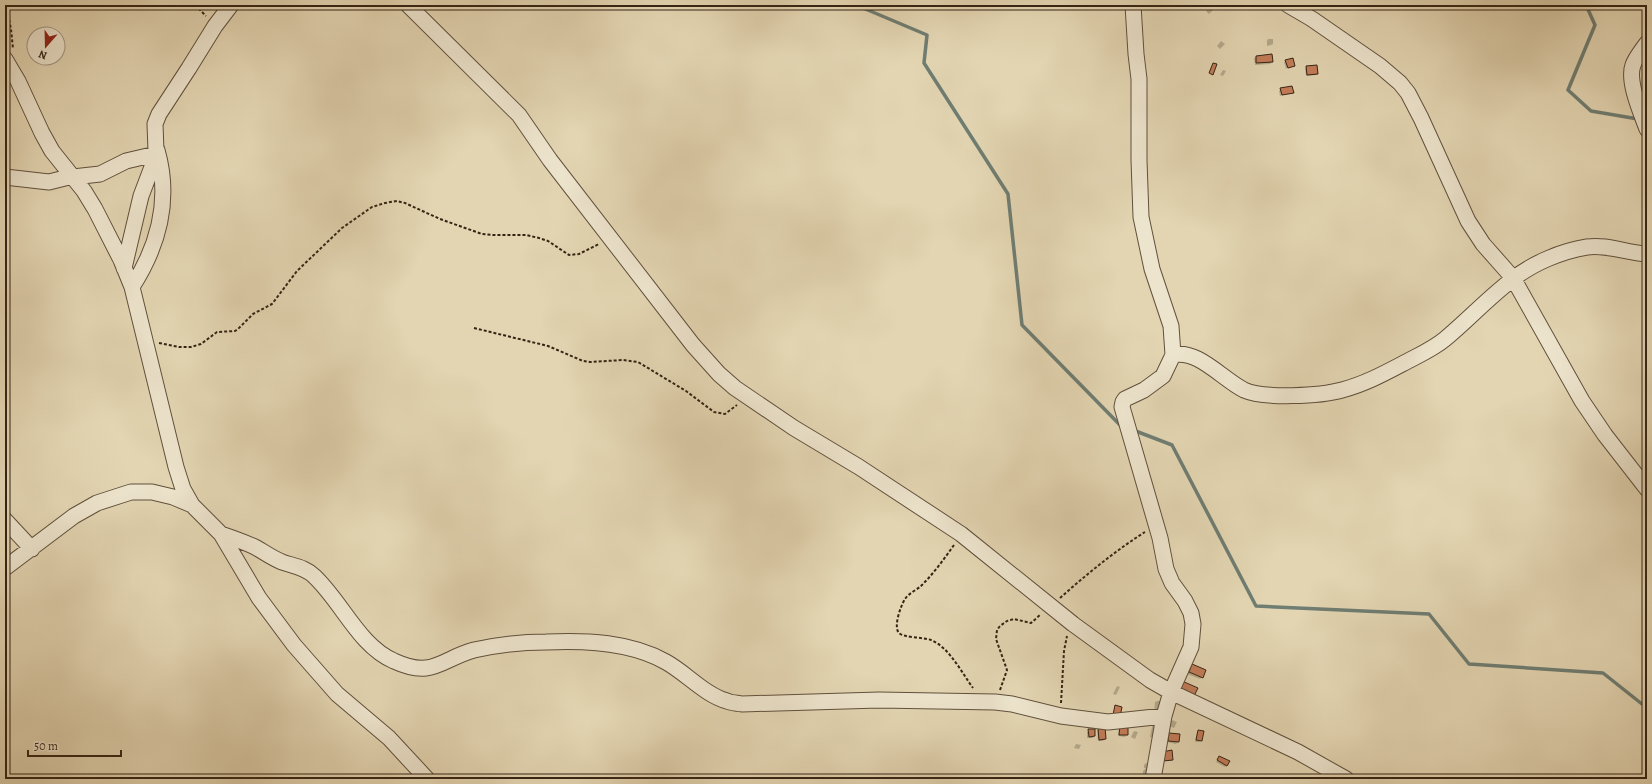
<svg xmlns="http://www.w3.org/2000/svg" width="1652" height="784" viewBox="0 0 1652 784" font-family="Alegreya,serif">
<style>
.shadow{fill:#0003}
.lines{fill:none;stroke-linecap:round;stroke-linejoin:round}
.stream{stroke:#6f7d72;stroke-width:3.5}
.building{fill:#c47d59;stroke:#352414}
.street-casing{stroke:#60503c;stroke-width:17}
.path{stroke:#352414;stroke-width:2;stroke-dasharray:3 2;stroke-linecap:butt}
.street{stroke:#ede4cd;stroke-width:15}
</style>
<rect width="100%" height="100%" fill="#e3d5b2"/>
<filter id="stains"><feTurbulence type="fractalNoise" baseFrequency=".005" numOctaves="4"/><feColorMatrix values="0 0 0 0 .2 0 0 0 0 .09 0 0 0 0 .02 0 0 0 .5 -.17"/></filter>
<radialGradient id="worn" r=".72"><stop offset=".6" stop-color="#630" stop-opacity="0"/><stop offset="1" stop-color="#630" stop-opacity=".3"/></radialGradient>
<path class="shadow" d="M1211 6 1214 9 1209 14 1206 11Z
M1268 39H1273V44L1271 45 1267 46V41Z
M1221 41 1225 44 1220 49 1217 46Z
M1256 57 1272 62 1270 64 1255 65 1254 58Z
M1286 61 1294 65 1286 69 1284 62Z
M1307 67 1317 74 1316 75 1306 76 1305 68Z
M1223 70 1226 71 1223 76 1220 75Z
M1281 89 1292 92 1280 96 1279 91Z
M1192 666 1202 677 1200 679 1187 674Z
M1117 686 1120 687 1116 695 1113 694Z
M1157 701H1161L1160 713 1154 714 1155 702Z
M1172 720 1177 722 1174 728 1169 726Z
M1153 725 1158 726 1154 738 1150 737 1152 727Z
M1120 726 1127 735 1125 737 1118 736 1119 728Z
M1099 729 1105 739 1103 741H1098L1097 730Z
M1089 730 1094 736 1093 738H1087V732Z
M1134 731 1138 732 1135 739 1131 737Z
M1199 731 1201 741 1199 742H1195L1197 732Z
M1170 734 1178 742 1176 744 1167 742Z
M1076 744 1081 745 1079 749 1074 748Z
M1218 759 1227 765 1225 767 1216 762Z
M1146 763 1149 764 1148 767 1146 769 1150 770 1147 779 1142 778 1143 771 1146 768H1144V765Z"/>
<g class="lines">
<path class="stream" d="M856 5 927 35 924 63 1008 194 1022 325 1120 425 1123 426
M1586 5 1595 25 1568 90 1591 111 1638 119
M1133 430 1172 445 1256 606 1429 614 1469 664 1603 673 1647 708"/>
</g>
<path class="building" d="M1272 54 1273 62 1256 63V56Z
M1293 58 1295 66 1288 68 1285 60Z
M1213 63 1217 64 1213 75 1209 73Z
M1317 65 1318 74 1307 75 1306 66Z
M1292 86 1294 93 1282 95 1280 88Z
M1192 664 1206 670 1203 678 1189 672Z
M1182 681 1198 688 1193 698 1178 691Z
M1115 705 1122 707 1120 717 1113 715Z
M1120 725 1128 726V735H1119Z
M1105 727 1106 739 1099 740 1098 728Z
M1088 729H1095V736L1089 737Z
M1198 730 1204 731 1202 741 1196 740Z
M1169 733 1180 734 1179 742 1168 741Z
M1172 750 1173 760 1163 761 1162 752Z
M1219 756 1230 761 1227 766 1217 760Z"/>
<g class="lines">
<defs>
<path id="street" d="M408 5 519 115 550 160 693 345 719 374 735 388 794 428 859 467 961 534 1073 624 1150 680 1171 692 1298 752 1346 779
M1133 5 1136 54 1139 79V160L1141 217 1152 269 1171 326 1173 355 1163 376 1144 390 1125 399 1123 402 1122 407 1160 538 1166 569 1172 583 1185 601 1191 613 1193 624 1191 647 1171 692 1164 716 1153 779
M1288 5 1312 19 1380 66 1400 83 1408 93 1421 118 1468 221 1483 244 1513 278 1582 401 1605 435 1647 489
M1647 43C1642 50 1636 57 1633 65 1627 81 1641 113 1647 129
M5 59 18 81 42 133 52 151 84 191 95 209 121 260 132 287 176 467 183 489 192 505
M5 177 49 182 73 176
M73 177 100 174 126 161 156 154
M124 268 141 196 155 159 156 151 155 124 159 114 189 68 215 26 231 5
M132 287C159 245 171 199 157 150
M1173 355C1198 349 1222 379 1244 390 1264 399 1321 396 1342 390 1365 384 1385 373 1406 362 1419 355 1433 349 1445 339 1468 320 1489 297 1513 279 1533 263 1562 251 1587 247 1607 244 1627 253 1647 254
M5 520 32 549
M221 534C233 538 244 542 255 547 264 552 272 558 282 562 293 566 305 567 314 576 342 602 359 646 394 661 433 679 441 659 474 650 497 645 522 642 546 642 586 640 631 642 666 662 686 673 705 695 727 701 731 703 737 703 742 704L879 700 995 702 1012 704 1061 716 1108 722 1164 716
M5 568 74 516 97 503 131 492H152L173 497 192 505 221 534 259 598 294 645 337 694 389 738 427 779"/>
</defs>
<use href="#street" class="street-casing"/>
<path class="path" d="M6 5 11 29 13 49
M195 5 206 16
M474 328 548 346 583 361 590 362 623 360 638 362 686 391 714 412 725 414 737 405
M159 343 179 347H191L201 344 217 332 235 331 238 329 253 314 272 304 297 271 342 228 372 207 385 203 397 201 405 203 440 219 482 234 493 235H526L539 238 548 241 569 255 579 254 599 244
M954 545C944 559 934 573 922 585 917 590 909 593 905 599 901 605 893 627 899 633 904 638 923 637 931 640 949 647 962 673 973 688
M1060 598C1087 574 1115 551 1145 532
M1000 690 1007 670 996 639 997 630 1000 626 1007 621 1014 619 1031 623 1040 615
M1061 703 1064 651 1067 636"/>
<use href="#street" class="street"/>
</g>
<rect width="1652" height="784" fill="none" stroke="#e3d5b2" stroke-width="20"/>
<rect x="6" y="6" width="1640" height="772" fill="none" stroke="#352414" stroke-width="2"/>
<rect x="10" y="10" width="1632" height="764" fill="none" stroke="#352414"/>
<g transform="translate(46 46) rotate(200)"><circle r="19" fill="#ede4cd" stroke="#a39783"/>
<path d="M0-3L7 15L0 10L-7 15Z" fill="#8f2418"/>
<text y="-6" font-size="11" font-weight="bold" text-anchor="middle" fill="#352414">N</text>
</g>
<path d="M28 750v6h93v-6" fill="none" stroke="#352414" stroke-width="2"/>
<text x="34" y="750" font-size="12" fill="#352414" stroke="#ede4cd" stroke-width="3" paint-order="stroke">50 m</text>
<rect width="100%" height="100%" filter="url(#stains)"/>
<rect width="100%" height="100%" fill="url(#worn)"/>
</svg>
